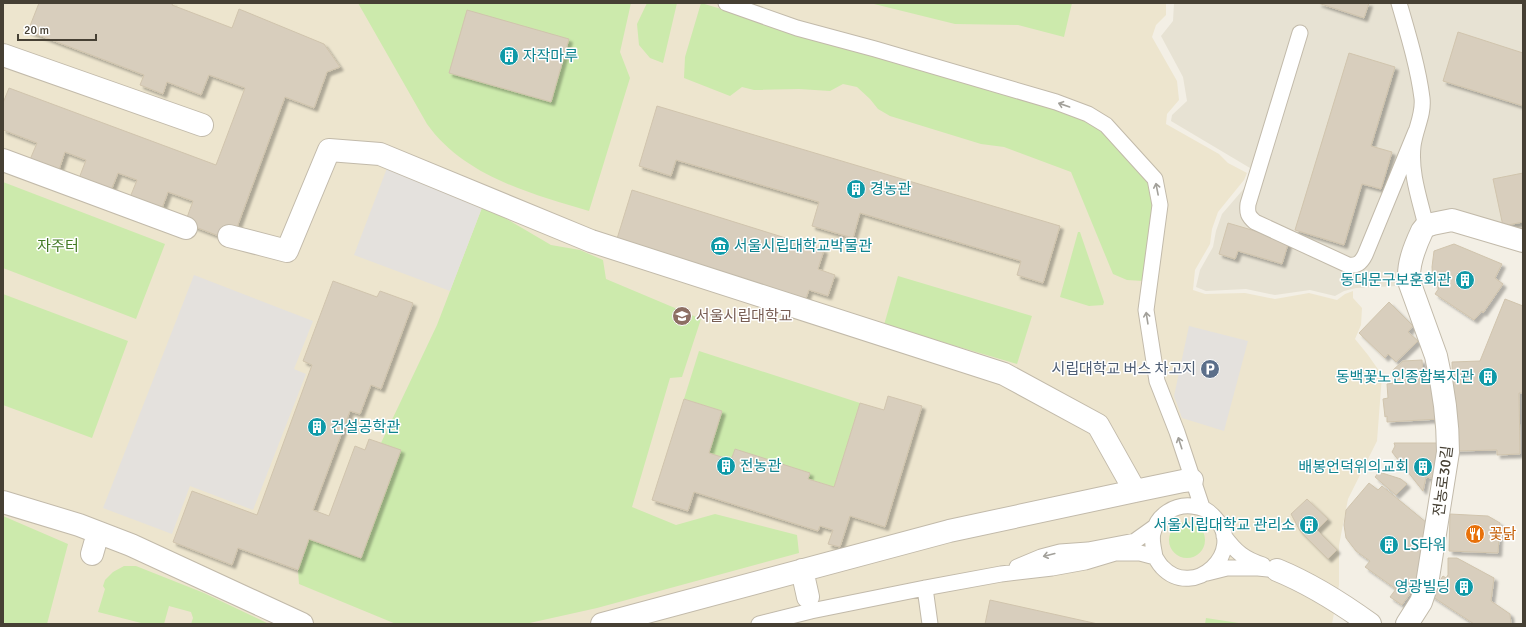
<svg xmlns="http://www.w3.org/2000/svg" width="1526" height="627" viewBox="0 0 1526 627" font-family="Signika,'Noto Sans KR',sans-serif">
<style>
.residential{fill:#e7e2d3}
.education{fill:#ede5ce}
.green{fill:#cceaac}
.parking{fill:#e4e1dd}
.building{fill:#d8cebd;stroke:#d0c4ad;filter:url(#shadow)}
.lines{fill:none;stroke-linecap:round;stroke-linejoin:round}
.service-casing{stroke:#c2baaa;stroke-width:17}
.pedestrian-casing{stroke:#c2baaa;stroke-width:24}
.minor-casing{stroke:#c2baaa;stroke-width:24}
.service{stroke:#fff;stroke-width:15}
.pedestrian{stroke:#fff;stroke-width:22}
.minor{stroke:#fff;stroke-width:22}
.oneway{stroke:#a2a09a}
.labels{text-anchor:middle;stroke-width:3;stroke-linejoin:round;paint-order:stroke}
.culture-label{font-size:15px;fill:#0d838f;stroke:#fff;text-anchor:start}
.park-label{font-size:15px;fill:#437a25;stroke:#fff}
.education-label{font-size:15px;fill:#785e54;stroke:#fff;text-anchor:start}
.service-label{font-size:15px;fill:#4e5e75;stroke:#fff;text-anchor:end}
.street-label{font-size:15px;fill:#464034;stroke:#fff}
.food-label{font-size:15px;fill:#c56008;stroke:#fff;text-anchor:start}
</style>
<defs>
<filter id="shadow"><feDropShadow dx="3.5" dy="3.5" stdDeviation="1" flood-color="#0004"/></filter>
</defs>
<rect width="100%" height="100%" fill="#f3efe5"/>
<path class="residential" d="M1174 3H1523V228L1512 230 1453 212 1407 241 1397 286 1356 288 1344 291 1335 296 1310 290 1275 295 1246 289 1206 291 1196 287 1200 270 1213 247 1216 231 1222 214 1247 185 1250 168 1171 121 1172 115 1187 101 1183 77 1161 36 1173 21Z"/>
<path class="education" d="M3 3H1166V15L1156 25 1152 37 1177 81 1179 100 1167 114 1166 124 1219 154 1228 163 1247 173 1244 180 1218 212 1212 229 1210 244 1195 270 1193 290 1205 294 1245 293 1275 299 1309 293 1337 300 1345 294 1353 291V298L1362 308 1361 325 1355 339 1368 355 1382 375 1377 441 1348 499 1339 545V585L1332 624H3Z"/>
<path class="green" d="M358 3H631L620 52 630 78 589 211C531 194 464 176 427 124Z
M647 3H677L663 63 650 58 639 45 637 24Z
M701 3 1025 98 1095 123 1139 163 1155 195 1143 281 1127 280 1113 274 1071 172 1004 147 981 144 890 116 878 109 870 99 857 87 843 84 830 91 799 89 754 90 742 87 730 96 684 78 685 57Z
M870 3H1072L1064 37 1018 25 955 24Z
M3 182 165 244 136 319 3 268Z
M483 205 551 245 580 250 603 260 606 279 701 319 682 377 670 378 632 507 676 525 715 514 797 535 799 553 597 608 525 624H396L299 584 298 570 309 539 361 558 381 443 437 325Z
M1078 232H1080L1082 238 1104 302 1103 305 1089 306 1060 297Z
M898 276 1032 316 1017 364 884 325Z
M3 294 128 341 92 438 3 405Z
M699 351 860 403 834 487 808 479 809 473 735 449 731 460 709 453 722 411 684 399Z
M3 516 68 544 47 624H3Z
M1169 540a18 18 0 1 1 36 0a18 18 0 1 1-36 0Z
M124 566H136L204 593 269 624H191L193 618 191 612 169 606 164 624H145L98 612 105 589 103 586 105 580 113 572Z
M1206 618 1245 624H1205Z"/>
<path class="parking" d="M387 168 483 205 450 291 354 255Z
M194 275 313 321 294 369 306 374 253 510 190 486 172 534 103 508Z
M1189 326 1248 341 1224 431 1182 418 1174 396Z"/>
<path class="building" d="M39 3H173L172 5 232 28 239 9 324 44 340 67 327 72 314 108 285 97 232 241 185 223 193 201 168 192 161 211 129 200 137 180 118 173 110 193 78 181 86 160 65 152 58 173 29 162 37 143 3 130V103L9 88 216 165 245 88 209 75 201 95 167 82 163 94 140 85 144 75 28 31Z
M1318 3H1369L1364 18Z
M467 10 569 39 551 102 449 73Z
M1458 32 1523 53V106L1443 81Z
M1349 53 1395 67 1371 146 1392 152 1381 189 1362 184 1344 245 1295 230Z
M657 106 1060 226 1043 283 1017 275 1021 261 860 213 853 238 812 226 819 202 676 160 671 176 639 166Z
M1523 173V222L1503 226 1493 179Z
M632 190 824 250 818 269 835 275 828 296 809 290 805 301 616 242Z
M1228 223 1289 241 1282 264 1238 251 1235 259 1219 254Z
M1454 244 1502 264 1495 278 1503 284 1483 313 1482 311 1474 320 1435 294 1439 288 1433 283 1432 267 1434 251Z
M333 281 377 297 380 291 413 303 381 389 371 385 360 414 350 411 313 510 329 516 355 446 365 450 369 439 401 450 361 558 309 539 298 570 238 548 232 565 173 542 192 491 257 515 312 365 303 361Z
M1505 299 1523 306V393H1519L1520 454 1497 455V450L1454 451 1452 362 1480 361Z
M1389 302 1413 326 1408 332 1418 341 1396 362 1388 354 1385 358 1359 333Z
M1422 360 1423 374H1436L1439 419 1387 422V416L1385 417 1383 399 1388 398 1387 384 1394 383 1393 370 1403 361Z
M888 396 922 406 885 527 850 516 840 547 828 544 833 530 820 526 818 531 694 492 688 511 652 500 684 399 722 411 709 453 731 460 735 449 810 473 808 479 834 487 860 403 884 410Z
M1394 443H1439L1438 479 1426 477 1423 491 1392 452 1395 446Z
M1379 472 1401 479 1407 484 1396 495 1375 477Z
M1369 483 1378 490 1382 486 1427 523 1426 571 1402 605 1390 597 1396 589 1365 567 1370 561 1356 551 1346 538 1344 525 1346 510Z
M1307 499 1328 519 1317 530 1337 550 1328 559 1300 531 1291 514Z
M1450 514 1488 516 1500 523 1498 553 1449 551Z
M1448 558H1457L1494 578 1491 601 1510 614 1511 624H1474L1430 595 1443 576 1446 578 1448 575Z
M990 600 1098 624H985Z"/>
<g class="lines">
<defs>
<path id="service" d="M726 3 797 28 875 49 1056 102 1088 114 1106 125 1155 179 1160 205 1146 310 1157 381 1177 432 1202 507
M1399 3C1408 34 1418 67 1422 98 1424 115 1415 129 1413 146 1410 173 1420 200 1426 226
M1300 33 1248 204C1247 213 1248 216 1255 222L1348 265C1357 266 1361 263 1365 255L1416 131
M1224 536C1236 552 1244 559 1263 565
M1017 567 1041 557 1060 552 1088 550 1135 541 1156 526
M1207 573 1227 568H1258L1277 570
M925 588 930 624
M759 624 811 611 925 588 1001 574 1052 568 1085 562 1115 553H1140L1155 557C1157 560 1159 564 1162 567 1194 601 1247 551 1215 518 1208 510 1203 507 1192 506 1175 504 1157 515 1153 533 1151 540 1154 550 1155 557"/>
<path id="pedestrian" d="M3 55 202 125
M3 160 186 228
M229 236 287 251 329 150 380 154 591 241 1004 374 1098 425 1135 491
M3 502 79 525 131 545 302 624
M92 554 98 533
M802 570 808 597
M602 624 949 531 1135 491 1183 481 1192 480"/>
<path id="minor" d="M1277 570C1311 584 1341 603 1370 624
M1407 624 1421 602 1427 584 1448 452C1448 421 1443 386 1436 356L1410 284C1406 267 1415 246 1422 231L1426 226 1432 224 1452 220 1523 241"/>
</defs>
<use href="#service" class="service-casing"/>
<use href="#pedestrian" class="pedestrian-casing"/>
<use href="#minor" class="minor-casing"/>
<use href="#service" class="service"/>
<use href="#pedestrian" class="pedestrian"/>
<use href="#minor" class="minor"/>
</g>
<defs><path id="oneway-shaft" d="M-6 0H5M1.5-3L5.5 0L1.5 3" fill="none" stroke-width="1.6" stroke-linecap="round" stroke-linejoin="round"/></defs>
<g class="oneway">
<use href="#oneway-shaft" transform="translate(1064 105) rotate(-161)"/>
<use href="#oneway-shaft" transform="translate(1157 189) rotate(-101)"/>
<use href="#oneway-shaft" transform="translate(1147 318) rotate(-99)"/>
<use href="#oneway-shaft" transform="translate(1180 443) rotate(-108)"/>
<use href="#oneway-shaft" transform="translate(1049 555) rotate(166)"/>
</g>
<defs>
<symbol id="building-disc" viewBox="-11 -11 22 22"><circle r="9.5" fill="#0f9aa8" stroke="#fff"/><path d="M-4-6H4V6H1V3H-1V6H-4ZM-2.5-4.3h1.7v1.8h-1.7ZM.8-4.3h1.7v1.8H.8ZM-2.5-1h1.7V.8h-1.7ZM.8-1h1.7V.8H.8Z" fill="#fff"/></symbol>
<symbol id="museum-disc" viewBox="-11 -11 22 22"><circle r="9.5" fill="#0f9aa8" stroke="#fff"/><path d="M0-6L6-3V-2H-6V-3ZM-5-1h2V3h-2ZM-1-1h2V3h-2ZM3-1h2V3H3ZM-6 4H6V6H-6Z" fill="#fff"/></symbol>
<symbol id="university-disc" viewBox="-11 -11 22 22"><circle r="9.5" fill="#8d6e63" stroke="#fff"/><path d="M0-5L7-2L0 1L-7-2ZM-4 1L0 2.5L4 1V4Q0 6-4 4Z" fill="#fff"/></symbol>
<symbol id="parking-disc" viewBox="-11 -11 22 22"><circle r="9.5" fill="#5c6f8a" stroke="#fff"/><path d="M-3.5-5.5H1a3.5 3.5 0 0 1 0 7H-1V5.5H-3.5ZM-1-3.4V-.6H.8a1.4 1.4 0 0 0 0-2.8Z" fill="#fff"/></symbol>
<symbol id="restaurant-disc" viewBox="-11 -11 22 22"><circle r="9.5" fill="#e8710a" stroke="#fff"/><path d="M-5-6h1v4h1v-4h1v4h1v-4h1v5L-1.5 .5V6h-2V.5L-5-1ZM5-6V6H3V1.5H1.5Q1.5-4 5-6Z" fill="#fff"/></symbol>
</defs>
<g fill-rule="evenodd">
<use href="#building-disc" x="498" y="45" width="22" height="22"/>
<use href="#building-disc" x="845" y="178" width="22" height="22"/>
<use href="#museum-disc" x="709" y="235" width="22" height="22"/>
<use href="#building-disc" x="1454" y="269" width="22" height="22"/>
<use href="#university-disc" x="671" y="305" width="22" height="22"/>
<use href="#parking-disc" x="1199" y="358" width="22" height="22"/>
<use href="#building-disc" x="1477" y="366" width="22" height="22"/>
<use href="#building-disc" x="306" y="416" width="22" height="22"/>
<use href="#building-disc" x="715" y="455" width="22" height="22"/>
<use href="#building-disc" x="1412" y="456" width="22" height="22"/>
<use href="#building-disc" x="1298" y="514" width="22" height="22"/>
<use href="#restaurant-disc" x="1464" y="523" width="22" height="22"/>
<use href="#building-disc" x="1378" y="534" width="22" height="22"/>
<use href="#building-disc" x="1453" y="576" width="22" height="22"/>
</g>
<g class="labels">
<g class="culture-label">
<text x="523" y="61">자작마루</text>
<text x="870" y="194">경농관</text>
<text x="734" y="251">서울시립대학교박물관</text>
<text x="1451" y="285" text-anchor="end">동대문구보훈회관</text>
<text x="1474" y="382" text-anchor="end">동백꽃노인종합복지관</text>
<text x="331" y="432">건설공학관</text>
<text x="740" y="471">전농관</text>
<text x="1409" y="472" text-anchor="end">배봉언덕위의교회</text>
<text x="1295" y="530" text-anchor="end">서울시립대학교 관리소</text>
<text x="1403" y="550">LS타워</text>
<text x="1450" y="592" text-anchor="end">영광빌딩</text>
</g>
<g class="park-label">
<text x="58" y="251">자주터</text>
</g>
<g class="education-label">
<text x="696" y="321">서울시립대학교</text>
</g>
<g class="service-label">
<text x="1196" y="374">시립대학교 버스 차고지</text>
</g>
<g class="street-label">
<text transform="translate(1443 481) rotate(-83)" y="5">전농로30길</text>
</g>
<g class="food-label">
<text x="1489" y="539">꽃닭</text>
</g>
</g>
<rect width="1526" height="627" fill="none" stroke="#464034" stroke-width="8"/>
<path d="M18 34v6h78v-6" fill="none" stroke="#464034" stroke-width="2"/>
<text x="24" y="34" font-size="12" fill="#464034" stroke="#ffffff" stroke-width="3" paint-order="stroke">20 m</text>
</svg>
